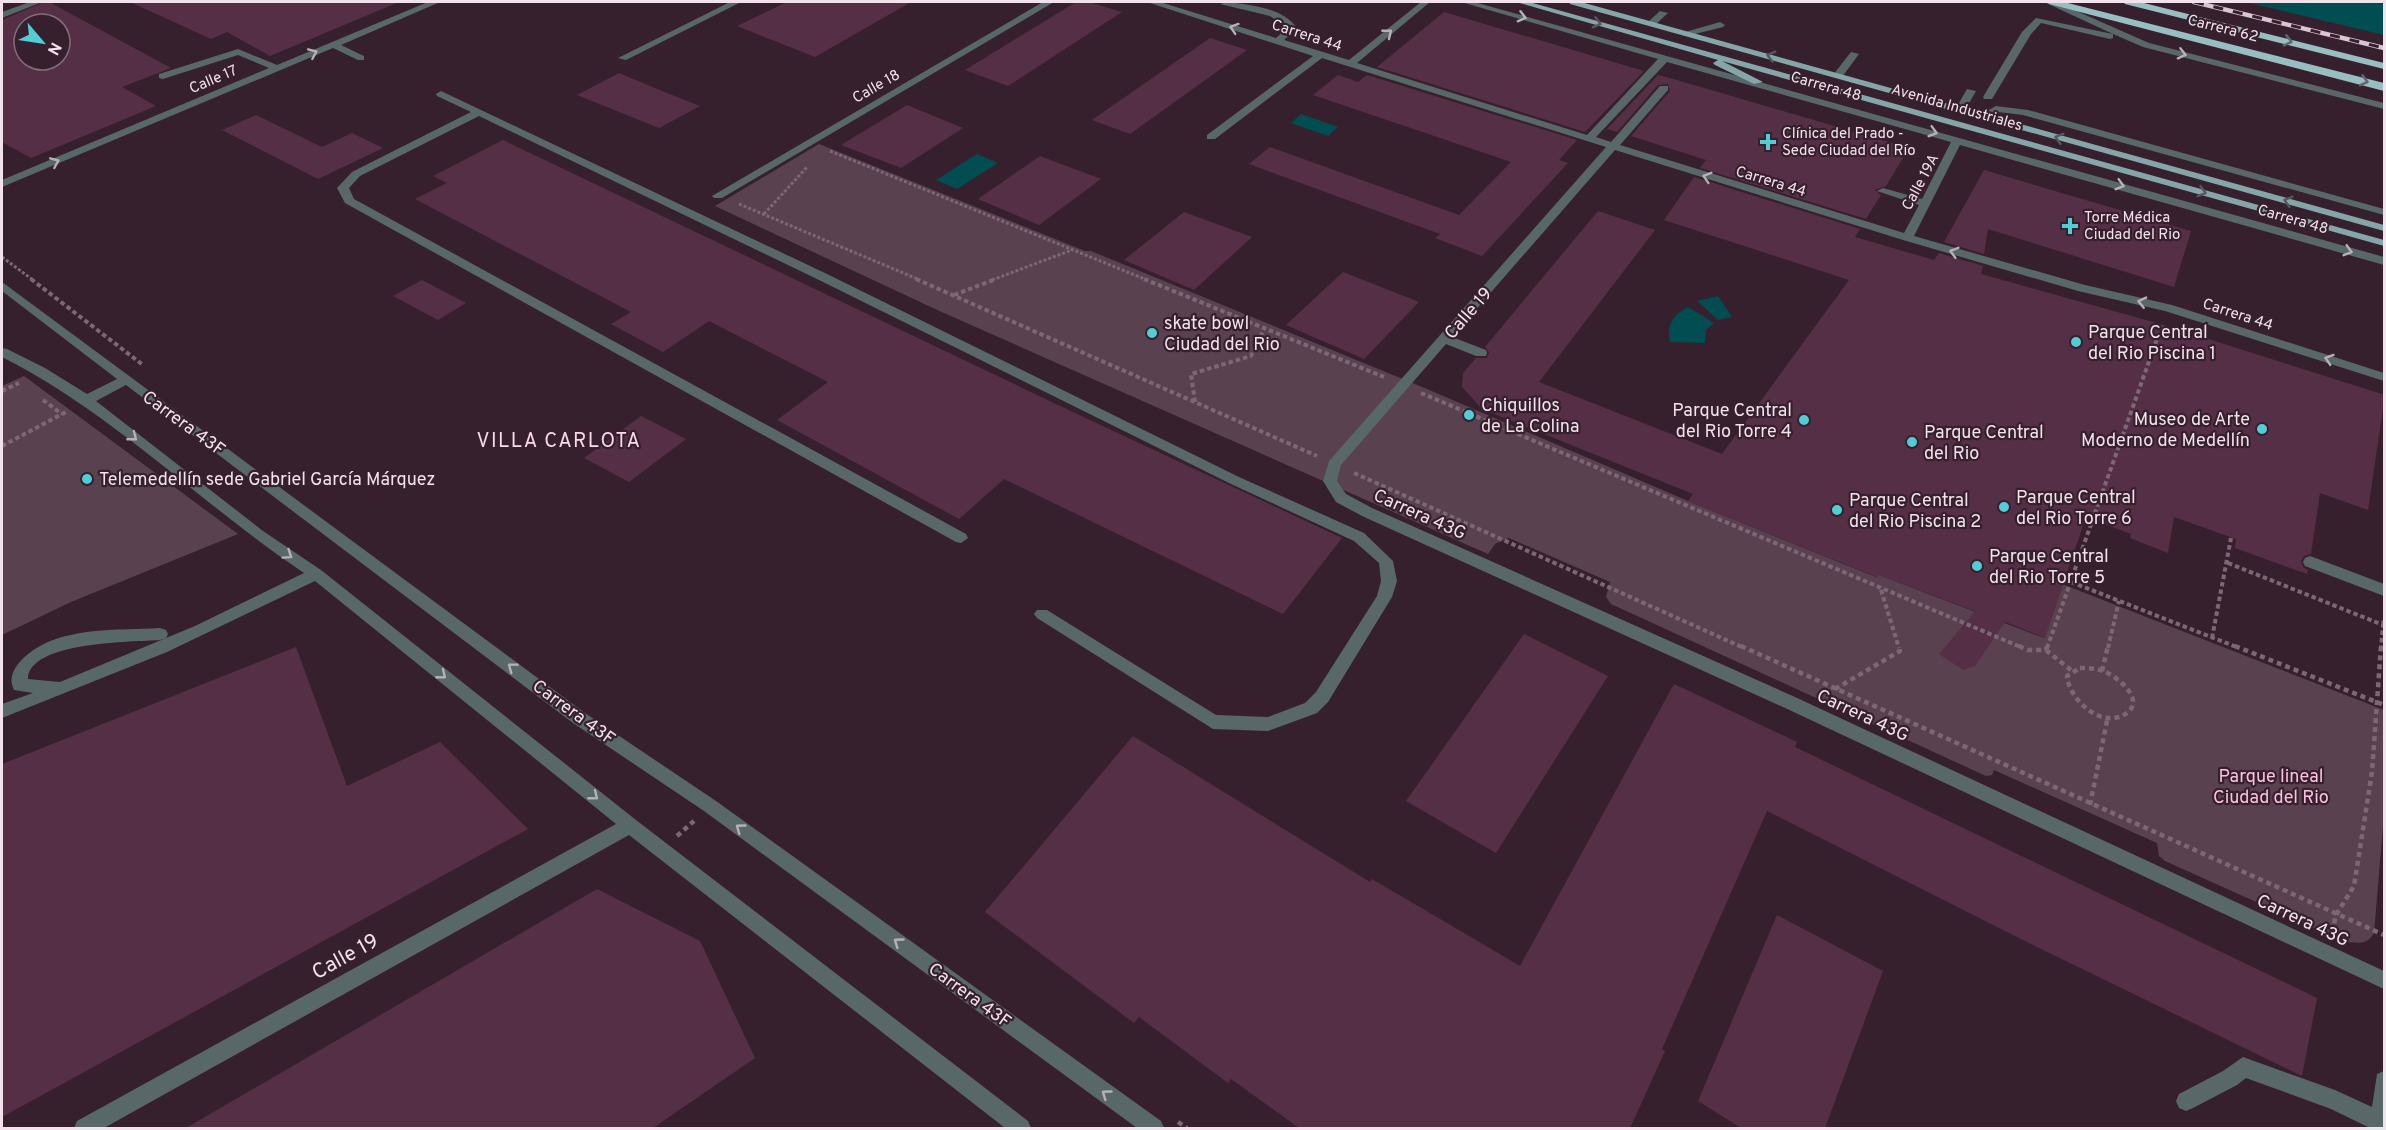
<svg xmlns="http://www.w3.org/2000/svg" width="2386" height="1130" viewBox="0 0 2386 1130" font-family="Overpass,sans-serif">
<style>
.green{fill:#5a4150}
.water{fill:#004d52}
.building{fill:#552f46;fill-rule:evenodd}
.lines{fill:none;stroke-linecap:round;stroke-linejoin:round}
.path-far2{stroke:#7c6874;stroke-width:3;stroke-dasharray:3 2;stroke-linecap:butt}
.path-far1{stroke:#7c6874;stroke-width:4;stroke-dasharray:4.5 3;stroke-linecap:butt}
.path{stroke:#7c6874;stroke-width:4.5;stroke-dasharray:5 4;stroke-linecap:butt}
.minor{fill:#586768;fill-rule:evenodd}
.major{fill:#85a6a8;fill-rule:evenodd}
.highway{fill:#97bec1;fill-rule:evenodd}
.rail-casing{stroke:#d8c7d0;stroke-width:4.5}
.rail{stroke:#37202e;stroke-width:3;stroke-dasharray:10;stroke-linecap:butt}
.oneway{stroke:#b4b1b7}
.oneway2{stroke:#56565f}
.oneway3{stroke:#626770}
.poi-dot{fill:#52ccd5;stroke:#37202e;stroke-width:2}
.labels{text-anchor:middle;stroke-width:4.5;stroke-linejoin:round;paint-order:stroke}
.far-street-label{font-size:15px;fill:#f2e2eb;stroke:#37202e}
.far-poi-label{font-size:15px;fill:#f2e2eb;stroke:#37202e;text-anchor:start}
.street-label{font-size:18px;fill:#f2e2eb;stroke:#37202e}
.poi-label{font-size:18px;fill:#f2e2eb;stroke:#37202e;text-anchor:start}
.park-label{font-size:18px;fill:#fac1e2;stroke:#37202e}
.neighbourhood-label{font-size:20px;letter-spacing:1.5px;fill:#f9daeb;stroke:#37202e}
.near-street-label{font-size:21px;fill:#f2e2eb;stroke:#37202e}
</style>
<rect width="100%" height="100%" fill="#37202e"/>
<path class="green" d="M819 144 1085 251H1091L1427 389 1688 501 1876 577 1879 575 2044 638 2062 584 2384 710V814L2374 933C2367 946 2356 943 2343 941L2165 861 2159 856 2157 843 1994 770 1992 775 1986 776 1611 604 1606 597 1610 582 1509 538 1495 544 1488 554 935 309 715 206Z
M24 376 238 534 71 602 2 635V386Z"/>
<path class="water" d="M2245 2H2374L2384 4V35Z
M1301 114 1338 127 1328 136 1291 123Z
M977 154 998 163 957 189 936 180Z
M1718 296 1732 317 1718 320 1697 301Z
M1688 307 1714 323 1706 330 1705 343 1670 342C1666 325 1673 315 1688 307Z"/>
<path class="building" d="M44 2H49L171 68 122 87 156 106 31 158 2 142V20ZM24 24H60V60H24Z
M130 2H399L270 56 227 32 211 39Z
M787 2H911L815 57 737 26Z
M1076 2H1089L1122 12 1008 86 965 70Z
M1444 12 1644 71 1585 132 1377 67Z
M1210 38 1247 50 1130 134 1092 120Z
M619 73 667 93 700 106 659 128 577 95Z
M1338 75 1358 82 1367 75 1577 140 1559 160 1568 163 1482 256 1435 238 1440 234 1249 164 1270 147 1459 215 1511 162 1313 95Z
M1658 75 1677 80 1909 148 1886 186 1875 190 1881 195 1866 219 1700 168 1706 160 1631 136 1670 91 1668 84 1658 85 1617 132 1607 129Z
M907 105 963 128 901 168 841 145Z
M256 115 322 147 352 133 383 148 318 179 222 130Z
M503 140 1077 414 1342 538 1283 614 1004 479 959 519 777 420 828 382 709 321 663 352 611 324 631 312 415 199 447 183 433 176Z
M1040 156 1101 179 1039 225 978 199Z
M1984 170 2191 231 2174 287 1988 229 1984 254 1944 242Z
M1694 177 1860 229 1855 237 1934 260 1939 253 1983 266 1981 274 2164 325 2385 395 2368 510 2320 493 2311 554 2304 556 2301 561 2303 567 2308 570 2307 574 2235 548 2236 539 2174 517 2168 553 2130 538 2131 534 2086 517 2045 638 2005 622 1975 666 1963 670 1939 654 1975 611 1879 575 1877 577 1688 501 1693 494 1482 409 1462 387 1463 373 1476 358H1487L1489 352 1485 347 1598 211 1655 230 1539 382 1722 454 1849 280 1664 220Z
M1184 212 1252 237 1194 290 1124 260Z
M1343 272 1419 302 1364 359 1286 325Z
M422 280 466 303 438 320 393 296Z
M641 416 686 439 629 482 584 458Z
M1524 634 1608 676 1496 853 1406 801Z
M296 647 347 786 440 742 528 829 2 1117V764Z
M1674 684 1797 742 1795 747 2317 998 2302 1076 2031 944 1767 811 1662 1049 1665 1051 1630 1128H1299L1231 1079 1228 1083 1139 1017 1134 1023 985 912 1133 736 1370 882 1372 879 1520 966Z
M597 889 700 941 755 1058 653 1128H186Z
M1777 915 1883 971 1825 1128H1741L1698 1101Z"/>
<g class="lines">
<path class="path-far2" d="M830 151 1147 280
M739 204 920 280
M764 214 808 166
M2 257 33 280
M992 280 1072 250"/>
<path class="path-far1" d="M31 279 143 365
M916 279 1317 456
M1144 279 1384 377
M954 295 996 279
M2 391 19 383
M1421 393 2023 648
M43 400 62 414
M1195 402 1191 374 1251 356 1265 327
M2 446 66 412
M1354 473 1744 648
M2228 563 2383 625 2381 648
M2071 582 2239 648
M1881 590 1899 648
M2383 625 2384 619
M2212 638 2231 538
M2047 648 2162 325
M2108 648 2119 601"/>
<path class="path" d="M1741 646 2384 935
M2019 646 2028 650H2046L2047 646
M2235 646 2384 705
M2046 650 2072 671
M2080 668C2088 668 2096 668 2103 671 2115 675 2145 698 2128 712 2104 732 2069 700 2067 676Z
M2102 671 2108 646
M1835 689 1900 651 1899 646
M2090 805 2108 716
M677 836 694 821
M2332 932 2336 915 2354 886 2372 772 2381 646
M1178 1122 1187 1128"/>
<path class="minor" d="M30 2H42L2 18V12Z
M428 2H440L341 45 364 56V60H358L333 48 2 187V180L269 68 238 55 163 79 159 78V74L238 49 277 65Z
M730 2H741L626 60 618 58Z
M1043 2H1054L722 198H714L712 196Z
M1147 2H1160L1276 38 1287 28 1270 16 1220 4 1227 2C1250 5 1282 7 1297 28L1284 40 1349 60 1421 2H1430L1357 63 1587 135 1658 59 1461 2H1474L2384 257V265L1960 145 1914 236 2085 285 2172 305 2384 373V381L2165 311 2078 291 1903 240 1615 150 1452 337 1486 350 1487 353 1486 356H1476L1446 344 1341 465 1337 481 1346 494 1372 508 1795 697 2384 971V989L1783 707 1362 516 1336 502 1323 481 1329 461 1606 147 1322 58 1215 139H1207V135L1313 56ZM1667 62 1951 142 1922 199 1883 188 1877 191 1919 205 1904 233 1620 145 1668 90V86H1660L1611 142 1596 137Z
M2044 2H2056L2149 43 2384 103V109L2143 47 2113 34V38L2110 39 2041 23 2031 34 1992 99H1984L1983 97 2022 32 2036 18 2113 34Z
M1660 11 1668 13 1655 25H1649V21Z
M1720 22 1725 25 1723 27 1687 36 1682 33Z
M1851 52 1859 54 1842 77H1834L1833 75Z
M1967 89 1976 91 1964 112H1956L1955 110Z
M441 91 827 274 1239 477 1364 533 1393 561 1397 581 1392 597 1328 702 1317 713 1268 731 1213 729 1037 618 1034 614 1037 610H1047L1216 715 1268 717 1305 703 1316 692 1377 596 1381 581 1379 563 1354 541 1229 483 819 280 479 116 360 176 349 188 354 199 966 534 968 538 961 543 956 542 345 203 337 188 352 172 471 112 437 96 436 94Z
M1996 106 2028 110 2384 209V215L2023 115 1998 112 1983 119 1978 116Z
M2 282 585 713 716 801 1161 1121 1164 1128H1137L704 811 573 723 126 385 96 401 263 531 321 570 636 820 1028 1121 1031 1128H1005L629 835 104 1128H74L77 1121 616 824 315 581 167 652 2 718V704L33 693 14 690C9 680 12 672 18 664 51 625 113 631 160 628L166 630 168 634 166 638 160 640C133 642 29 641 28 679L60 682 195 626 304 573C201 504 113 413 2 357V348L7 349 45 368 87 394 117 379 2 291Z
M2310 556 2384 584V596L2305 566 2303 562 2305 558Z
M2243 1057 2335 1090 2372 1107 2377 1074 2384 1071V1128H2370L2331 1109 2246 1078 2237 1085 2193 1108 2186 1111 2179 1108 2176 1101 2179 1094 2223 1071Z"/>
<path class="major" d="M1516 2H1529L2384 240V246L1722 61 1763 82 1754 84 1715 65 1713 63 1718 60Z
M1569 2H1581L2384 225V231L1570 4Z"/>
<path class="highway" d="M2047 2H2064L2384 83V91L2049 4Z
M2123 2H2140L2384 63V69L2125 4Z"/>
<defs>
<path id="rail" d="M2194 2 2384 48"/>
</defs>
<use href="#rail" class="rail-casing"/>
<use href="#rail" class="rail"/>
</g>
<defs><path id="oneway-chevron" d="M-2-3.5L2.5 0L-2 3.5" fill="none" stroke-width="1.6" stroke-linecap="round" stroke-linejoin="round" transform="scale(1.5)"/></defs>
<g class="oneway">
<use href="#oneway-chevron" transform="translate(1522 17) rotate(15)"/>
<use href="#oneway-chevron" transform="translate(1234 28) rotate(-162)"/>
<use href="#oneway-chevron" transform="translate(1388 33) rotate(-39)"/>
<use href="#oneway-chevron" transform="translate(313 53) rotate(-23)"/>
<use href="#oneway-chevron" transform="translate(2182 54) rotate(14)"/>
<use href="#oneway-chevron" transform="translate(1933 132) rotate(16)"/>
<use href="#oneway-chevron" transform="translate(55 162) rotate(-23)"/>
<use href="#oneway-chevron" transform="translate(1707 177) rotate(-163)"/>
<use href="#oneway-chevron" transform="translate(2120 185) rotate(16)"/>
<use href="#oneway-chevron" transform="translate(2348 251) rotate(16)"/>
<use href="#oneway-chevron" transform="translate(1954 252) rotate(-164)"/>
<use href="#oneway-chevron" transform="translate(2142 302) rotate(-167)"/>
<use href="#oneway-chevron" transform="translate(2329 359) rotate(-162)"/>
<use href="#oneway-chevron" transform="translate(133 437) rotate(38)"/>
<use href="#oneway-chevron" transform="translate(288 555) rotate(34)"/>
<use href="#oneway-chevron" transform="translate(512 667) rotate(-143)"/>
<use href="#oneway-chevron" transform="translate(442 675) rotate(39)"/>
<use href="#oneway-chevron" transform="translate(594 796) rotate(39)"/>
<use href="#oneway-chevron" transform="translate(740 828) rotate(-144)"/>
<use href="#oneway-chevron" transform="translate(898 942) rotate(-144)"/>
<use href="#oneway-chevron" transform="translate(1106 1094) rotate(-144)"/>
</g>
<g class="oneway2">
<use href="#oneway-chevron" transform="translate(1597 23) rotate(15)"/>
<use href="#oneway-chevron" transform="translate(1771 56) rotate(-165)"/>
<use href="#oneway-chevron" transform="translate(2059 138) rotate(-164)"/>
<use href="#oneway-chevron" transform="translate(2202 192) rotate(16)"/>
<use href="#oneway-chevron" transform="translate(2288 201) rotate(-164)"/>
</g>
<g class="oneway3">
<use href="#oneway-chevron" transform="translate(2288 41) rotate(14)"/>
<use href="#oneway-chevron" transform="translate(2364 81) rotate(14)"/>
</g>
<g class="poi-dot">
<path d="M1765 133h6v6h6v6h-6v6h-6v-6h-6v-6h6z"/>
<path d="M2067 217h6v6h6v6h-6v6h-6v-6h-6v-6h6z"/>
<circle cx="1152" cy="333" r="6"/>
<circle cx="2076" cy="342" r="6"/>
<circle cx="1469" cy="415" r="6"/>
<circle cx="1804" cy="420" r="6"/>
<circle cx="2262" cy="429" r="6"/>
<circle cx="1912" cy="442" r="6"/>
<circle cx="87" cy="479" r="6"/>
<circle cx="2004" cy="507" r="6"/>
<circle cx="1837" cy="510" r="6"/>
<circle cx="1977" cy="566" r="6"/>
</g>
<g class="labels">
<g class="far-street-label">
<text transform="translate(2223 28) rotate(14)" y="5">Carrera 62</text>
<text transform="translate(1307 35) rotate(18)" y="5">Carrera 44</text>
<text transform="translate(213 79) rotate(-23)" y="5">Calle 17</text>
<text transform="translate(876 86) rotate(-30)" y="5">Calle 18</text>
<text transform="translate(1826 86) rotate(16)" y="5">Carrera 48</text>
<text transform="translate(1957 107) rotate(16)" y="5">Avenida Industriales</text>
<text transform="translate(1771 181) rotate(17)" y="5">Carrera 44</text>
<text transform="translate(1920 182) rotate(-62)" y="5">Calle 19A</text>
<text transform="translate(2293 219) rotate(16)" y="5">Carrera 48</text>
<text transform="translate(2238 314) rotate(18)" y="5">Carrera 44</text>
</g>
<g class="far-poi-label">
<text x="1782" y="138">Clínica del Prado -<tspan x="1782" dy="17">Sede Ciudad del Río</tspan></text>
<text x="2084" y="222">Torre Médica<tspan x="2084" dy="17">Ciudad del Rio</tspan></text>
</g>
<g class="street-label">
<text transform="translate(1468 313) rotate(-49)" y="6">Calle 19</text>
<text transform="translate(184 423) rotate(36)" y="6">Carrera 43F</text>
<text transform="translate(1420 514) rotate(24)" y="6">Carrera 43G</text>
<text transform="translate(574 712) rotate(36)" y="6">Carrera 43F</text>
<text transform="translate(1863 715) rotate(25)" y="6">Carrera 43G</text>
<text transform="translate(2303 920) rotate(25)" y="6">Carrera 43G</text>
<text transform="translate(970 995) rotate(36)" y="6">Carrera 43F</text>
</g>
<g class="poi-label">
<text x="1164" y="329">skate bowl<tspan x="1164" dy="21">Ciudad del Rio</tspan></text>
<text x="2088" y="338">Parque Central<tspan x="2088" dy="21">del Rio Piscina 1</tspan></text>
<text x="1481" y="411">Chiquillos<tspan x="1481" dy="21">de La Colina</tspan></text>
<text x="1792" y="416" text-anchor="end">Parque Central<tspan x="1792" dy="21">del Rio Torre 4</tspan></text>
<text x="2250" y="425" text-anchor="end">Museo de Arte<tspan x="2250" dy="21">Moderno de Medellín</tspan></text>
<text x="1924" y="438">Parque Central<tspan x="1924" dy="21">del Rio</tspan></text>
<text x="99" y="485">Telemedellín sede Gabriel García Márquez</text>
<text x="2016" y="503">Parque Central<tspan x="2016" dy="21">del Rio Torre 6</tspan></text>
<text x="1849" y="506">Parque Central<tspan x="1849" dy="21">del Rio Piscina 2</tspan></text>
<text x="1989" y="562">Parque Central<tspan x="1989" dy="21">del Rio Torre 5</tspan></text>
</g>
<g class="park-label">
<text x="2271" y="782">Parque lineal<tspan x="2271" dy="21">Ciudad del Rio</tspan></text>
</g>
<g class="neighbourhood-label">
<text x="559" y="447">VILLA CARLOTA</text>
</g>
<g class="near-street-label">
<text transform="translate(345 956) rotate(-29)" y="7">Calle 19</text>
</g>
</g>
<rect width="2386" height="1130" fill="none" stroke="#f2e2eb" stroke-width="6"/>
<g transform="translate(42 42) rotate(119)"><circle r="28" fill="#37202e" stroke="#826e7a" stroke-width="1.5"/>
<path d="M0-4.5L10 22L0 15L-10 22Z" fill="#52ccd5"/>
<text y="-9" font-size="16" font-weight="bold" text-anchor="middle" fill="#f2e2eb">N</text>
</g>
</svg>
